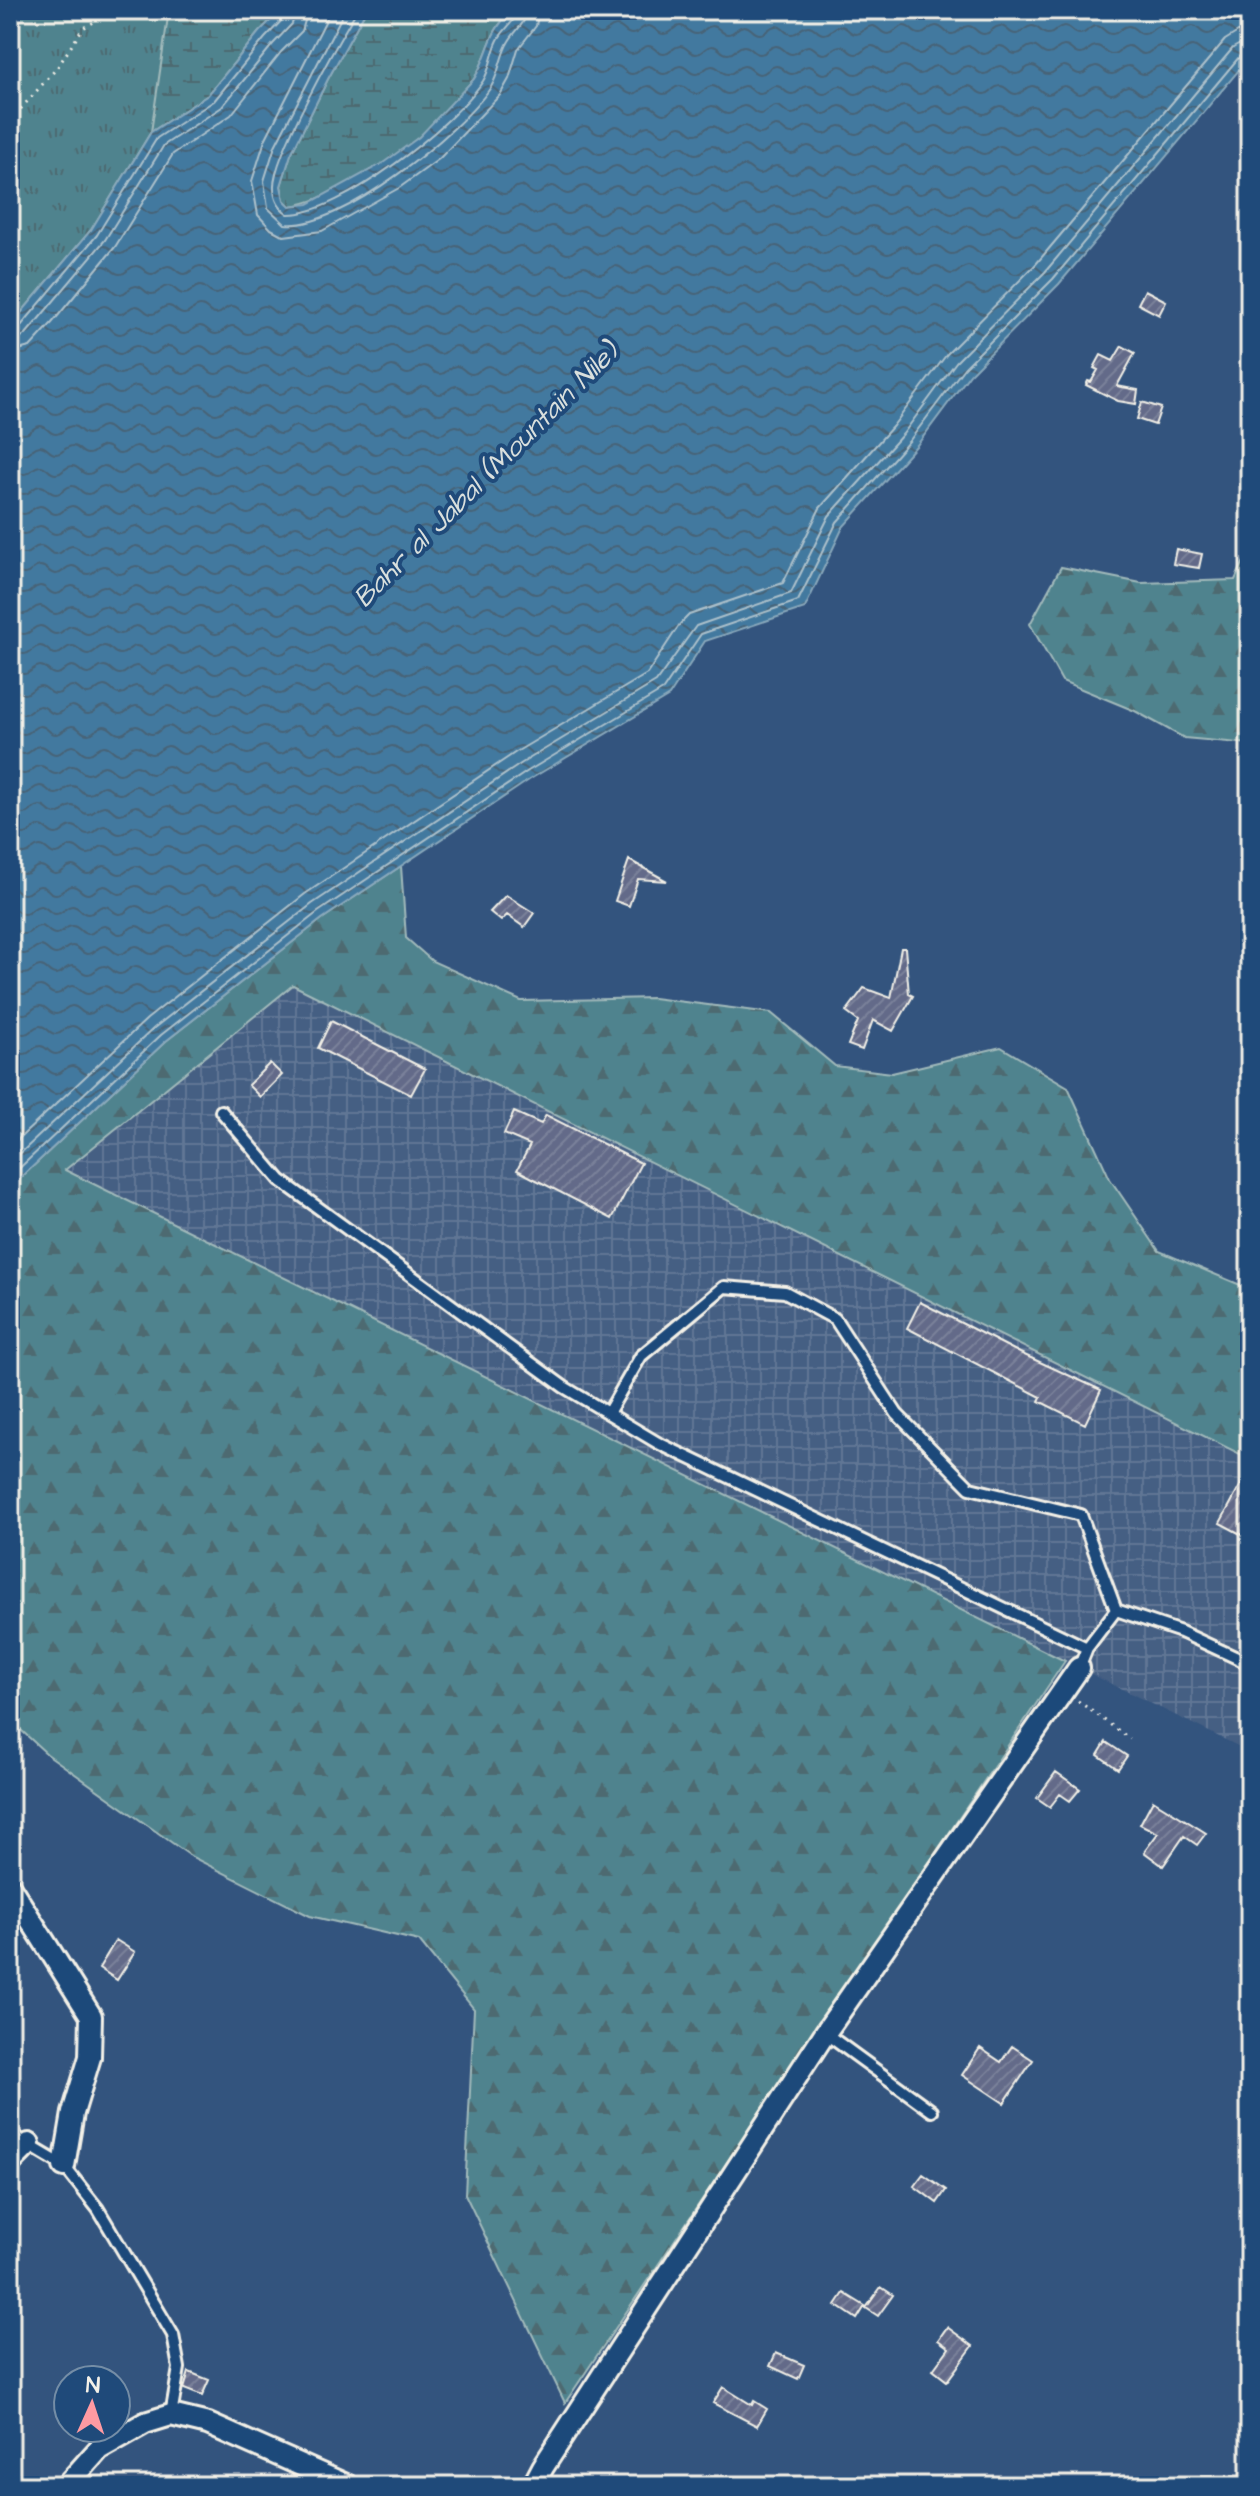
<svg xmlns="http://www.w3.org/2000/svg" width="1260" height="2496" viewBox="0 0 1260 2496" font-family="'Architects Daughter',sans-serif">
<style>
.industrial{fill:url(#industrial-grid)}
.grass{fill:url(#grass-tufts);stroke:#a2babb;stroke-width:2}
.forest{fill:url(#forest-firs);stroke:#a2babb;stroke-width:2}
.wetland{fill:url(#wetland-marsh);stroke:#a2babb;stroke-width:2}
.water{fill:url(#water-waves);stroke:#8aa9bc;stroke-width:2}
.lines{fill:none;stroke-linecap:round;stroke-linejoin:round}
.shore{stroke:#adc1cb;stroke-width:2}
.building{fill:url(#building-hatch);stroke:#f4f1e8;stroke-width:2}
.lane-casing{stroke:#f4f1e8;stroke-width:16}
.street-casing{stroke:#f4f1e8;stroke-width:26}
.path{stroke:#f4f1e8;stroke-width:3;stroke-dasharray:2 6;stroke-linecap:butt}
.lane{stroke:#1f4a7a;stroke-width:10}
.street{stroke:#1f4a7a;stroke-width:20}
.labels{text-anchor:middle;stroke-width:8;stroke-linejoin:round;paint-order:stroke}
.water-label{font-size:28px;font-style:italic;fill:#d9dfdd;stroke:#1f4a7a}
</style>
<defs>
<pattern id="industrial-grid" width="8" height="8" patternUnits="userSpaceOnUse" patternTransform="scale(2)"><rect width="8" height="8" fill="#455e83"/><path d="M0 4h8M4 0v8" fill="none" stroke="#607695"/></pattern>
<pattern id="grass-tufts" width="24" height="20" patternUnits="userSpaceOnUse" patternTransform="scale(2)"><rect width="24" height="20" fill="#50838e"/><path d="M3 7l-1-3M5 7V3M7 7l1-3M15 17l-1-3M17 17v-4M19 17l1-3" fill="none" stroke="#4d6b71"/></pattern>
<pattern id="forest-firs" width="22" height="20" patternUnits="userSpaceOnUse" patternTransform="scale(2)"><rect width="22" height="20" fill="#50838e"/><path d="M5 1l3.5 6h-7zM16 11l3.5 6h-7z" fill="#4d6b71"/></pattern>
<pattern id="wetland-marsh" width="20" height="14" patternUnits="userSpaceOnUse" patternTransform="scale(2)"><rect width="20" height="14" fill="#50838e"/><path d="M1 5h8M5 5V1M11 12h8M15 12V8" fill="none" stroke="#4d6b71"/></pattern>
<pattern id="water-waves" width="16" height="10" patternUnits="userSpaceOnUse" patternTransform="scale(2)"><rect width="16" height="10" fill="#43799f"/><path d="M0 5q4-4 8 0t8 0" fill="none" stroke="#466377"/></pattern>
<pattern id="building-hatch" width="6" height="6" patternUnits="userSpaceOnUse" patternTransform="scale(2)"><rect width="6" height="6" fill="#636b89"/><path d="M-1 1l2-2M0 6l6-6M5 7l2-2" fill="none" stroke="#7a819a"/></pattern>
</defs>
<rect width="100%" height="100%" fill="#33547e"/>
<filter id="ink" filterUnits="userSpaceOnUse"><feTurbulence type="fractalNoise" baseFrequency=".0125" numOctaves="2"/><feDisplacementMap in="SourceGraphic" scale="16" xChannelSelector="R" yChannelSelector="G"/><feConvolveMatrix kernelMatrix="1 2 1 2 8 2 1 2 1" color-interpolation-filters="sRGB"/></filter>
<g filter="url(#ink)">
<path class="industrial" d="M293 985 1250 1459V1752L65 1170Z"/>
<path class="grass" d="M10 10H281L151 132 91 230 10 326Z"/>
<path class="forest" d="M1250 549V744L1184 738 1135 711 1062 681 1030 624 1061 567 1141 583 1235 580Z
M401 866 406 938 432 961 521 1001 653 998 771 1013 835 1066 892 1073 1001 1047 1068 1087 1110 1179 1159 1251 1250 1289V1459L293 985 65 1170 1065 1661 565 2403 465 2194 474 2009 419 1941 310 1916 192 1857 47 1754 10 1720V1188L166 1041 322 919Z"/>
<path class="wetland" d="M169 10H281L259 32 208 95 151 132Z
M366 10H512C486 36 491 50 474 79 456 98 439 119 419 137 391 161 326 202 290 206L284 200 281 186 291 154 328 79Z"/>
<path class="water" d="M281 10H366L328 79 291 154 281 186 284 200 290 206 308 204 383 163 419 137 474 79C491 50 486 36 512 10H1250V57L1059 284 970 374 917 445 843 527 805 608 705 641 669 696 532 778 322 919 166 1041 10 1188V326L91 230 151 132 208 95 259 32Z"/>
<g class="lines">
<path class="shore" d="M331 10 265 140 252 181 258 215 271 229 284 236 322 231 399 188 439 159 500 95 509 79 518 49 536 26 539 10
M345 10 275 146 264 181 268 208 285 224C339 231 462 131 491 87 500 72 500 55 509 41 516 29 526 24 527 10
M357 10C338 42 272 157 274 188 274 200 279 208 288 214 340 215 454 125 483 81 491 68 491 54 498 40 503 29 516 22 517 10
M10 330 20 327 97 235 157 138 214 101 265 38 284 18 286 10
M10 340 18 339 26 334 105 240 164 145 222 107 273 44 292 24 296 10
M10 352 30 347 52 323 115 247 173 154 231 115 281 52 302 31 308 10
M10 1147 147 1019 305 894 516 752 647 674 680 624 689 615 783 583 820 508 893 426 947 354 1036 264 1225 40 1238 32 1250 30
M10 1163 154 1028 312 904 522 763 656 682 696 626 791 593 829 516 903 434 956 362 1045 272 1233 48 1242 43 1250 42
M10 1177 161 1035 318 912 528 771 663 690 701 634 798 601 837 522 910 440 964 368 1053 279 1240 56 1250 52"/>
</g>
<path class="building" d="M1145 290 1166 301 1159 315 1138 304Z
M1122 346 1135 353 1117 386 1138 390 1136 404 1118 401 1086 385 1088 381 1091 382 1098 370 1094 368 1101 355 1113 361Z
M1142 402 1161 408 1155 425 1137 419Z
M1176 549 1202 554 1199 568 1173 564Z
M629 860 667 881 638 879 629 906 615 901Z
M506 895 534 913 524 927 507 915 501 921 490 912Z
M901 948H905L909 994 913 996 893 1031 873 1020 862 1050 848 1045 858 1021 846 1012 864 988 891 998Z
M331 1021 425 1069 411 1095 318 1048Z
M270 1063 282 1075 260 1097 248 1085Z
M514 1112 541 1124 546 1115 641 1163 612 1219 517 1170 530 1145 504 1134Z
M920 1302 1020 1353 1101 1390 1085 1424 1039 1401 1041 1397 907 1328Z
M1250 1468V1539L1220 1523Z
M1106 1742 1127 1756 1118 1769 1098 1755Z
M1056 1772 1080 1789 1070 1801 1060 1794 1050 1807 1037 1798Z
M1153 1800 1206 1833 1197 1845 1184 1836 1163 1866 1144 1852 1158 1833 1140 1824Z
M116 1940 135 1952 117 1980 99 1968Z
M1012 2046 1033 2060 1004 2103 962 2075 980 2048 1001 2062Z
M923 2174 946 2190 937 2203 914 2186Z
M881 2287 893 2295 878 2316 866 2308Z
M844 2293 865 2306 857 2319 836 2305Z
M947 2327 973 2346 947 2381 933 2370 949 2348 938 2340Z
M776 2353 804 2365 798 2379 770 2366Z
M189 2372 209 2380 202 2396 184 2389Z
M723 2387 752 2405 754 2401 767 2409 757 2426 713 2403Z"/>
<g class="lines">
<defs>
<path id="lane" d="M221 1111 280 1180 564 1387 658 1443 1087 1648
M608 1413 641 1356 724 1287 785 1292 835 1319 897 1414 970 1488 1081 1515 1116 1610
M1079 1668 1087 1648 1116 1610 1181 1632 1250 1664
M825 2033 932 2111
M10 2134 64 2166 98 2209 173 2335 179 2368 171 2415"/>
<path id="street" d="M10 1887 91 2016 90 2057 73 2113 64 2166
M10 2163 29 2144
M66 2486 99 2449 145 2423 171 2415 208 2424 348 2486
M533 2486 543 2467 825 2033 1079 1668"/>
</defs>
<use href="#lane" class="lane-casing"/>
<use href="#street" class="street-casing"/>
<path class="path" d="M10 121 57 68 83 28 116 10
M1078 1701 1130 1739"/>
<use href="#lane" class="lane"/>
<use href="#street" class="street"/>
</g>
</g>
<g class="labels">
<g class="water-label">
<text transform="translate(485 474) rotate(-45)" y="10">Bahr al Jabal (Mountain Nile)</text>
</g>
</g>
<rect width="1260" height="2496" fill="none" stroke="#1f4a7a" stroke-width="40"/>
<rect x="20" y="20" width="1220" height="2456" fill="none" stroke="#f4f1e8" stroke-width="3" filter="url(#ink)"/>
<g transform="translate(92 2404) rotate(3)"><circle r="38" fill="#1f4a7a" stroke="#748da6" stroke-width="2"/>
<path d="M0-6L14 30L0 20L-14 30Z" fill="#ff9aa2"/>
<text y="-12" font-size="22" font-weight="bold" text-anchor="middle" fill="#f4f1e8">N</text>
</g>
</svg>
